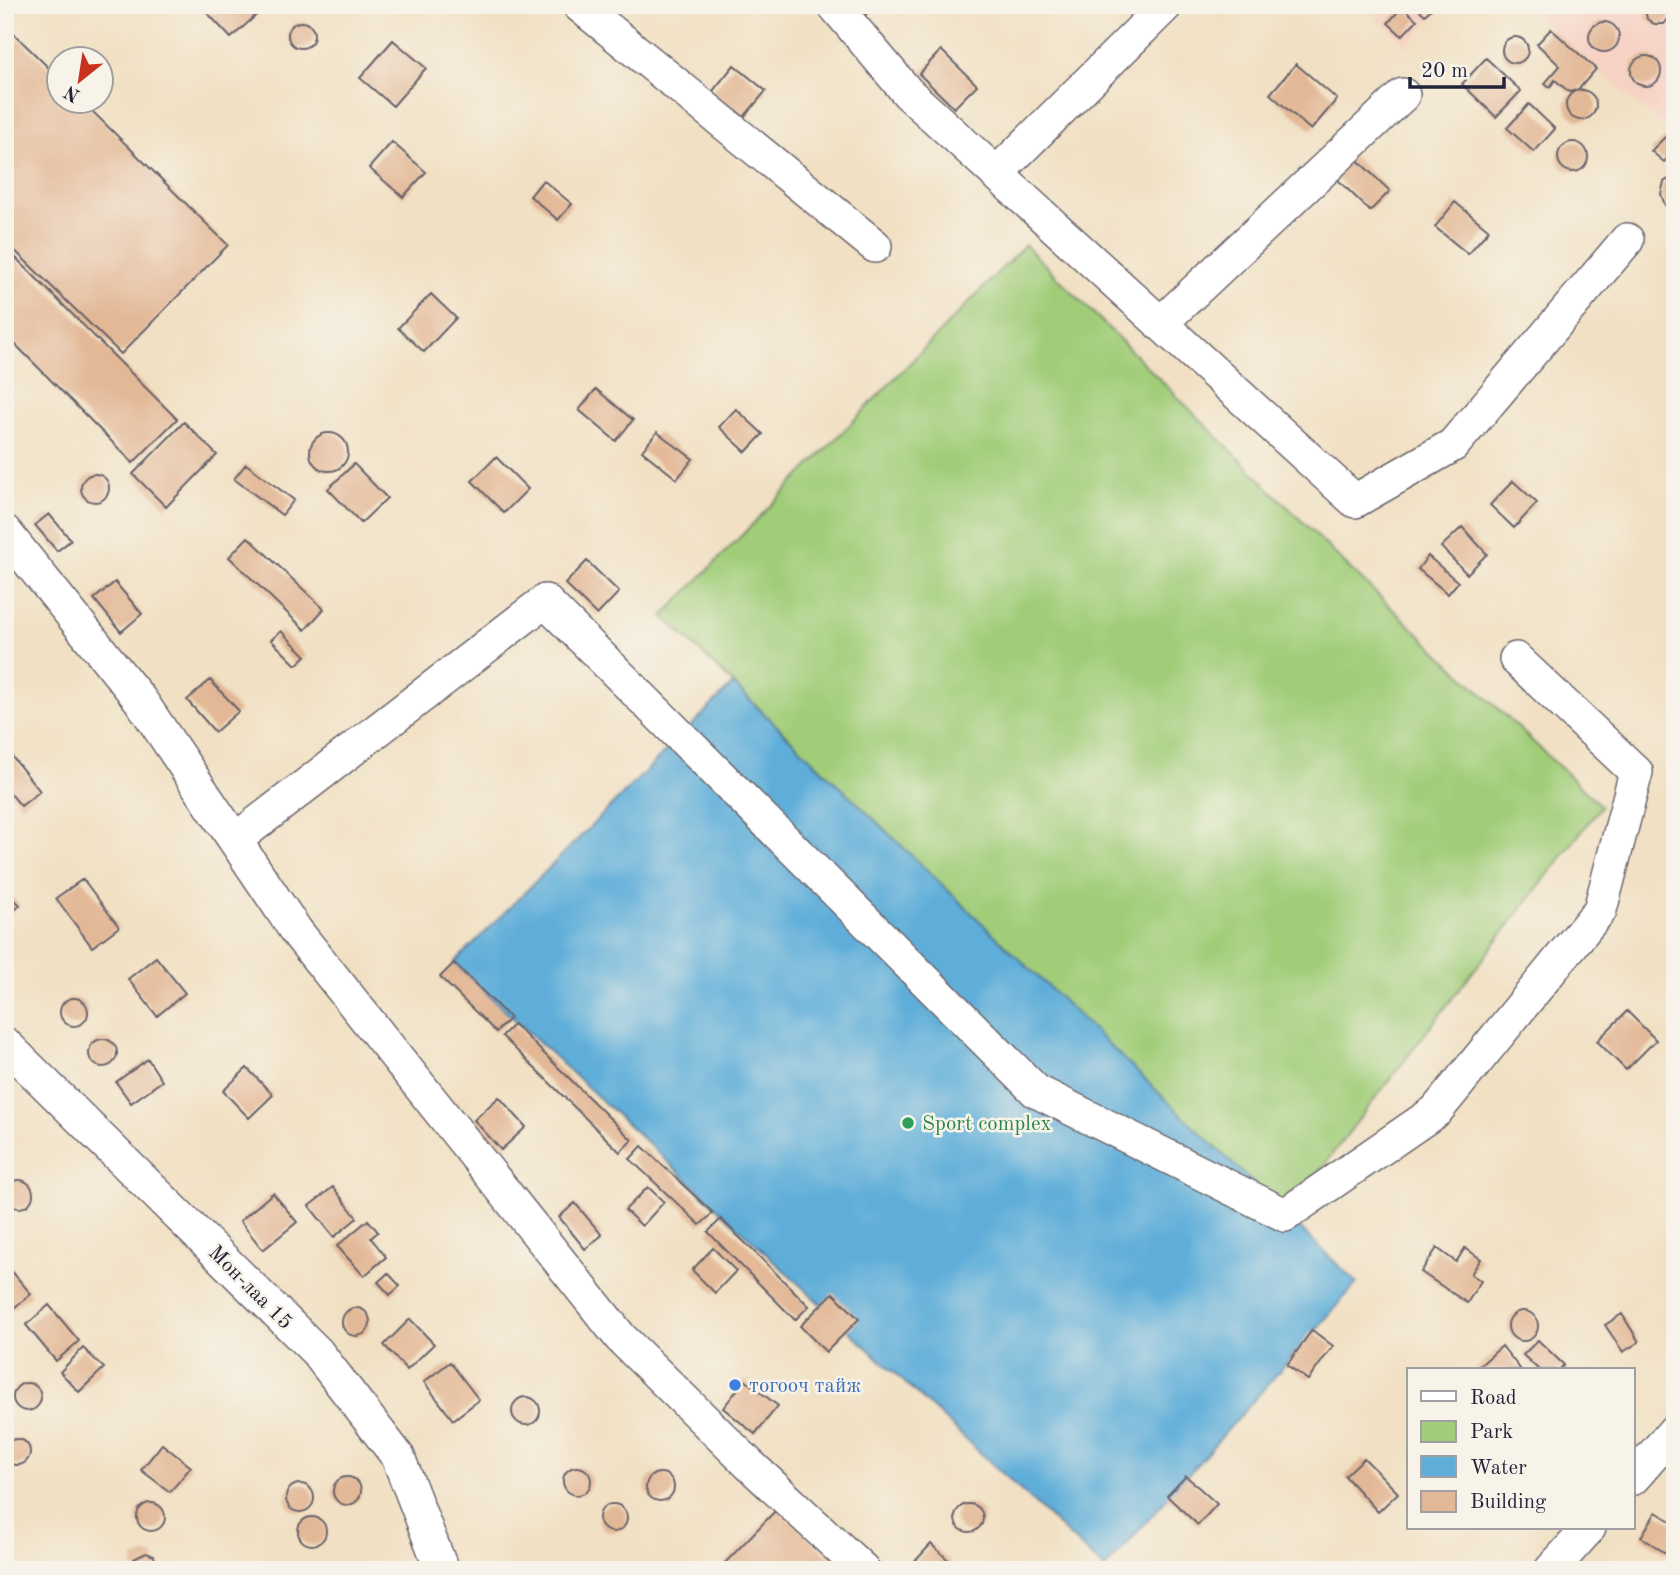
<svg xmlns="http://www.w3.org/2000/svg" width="1680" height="1575" viewBox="0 0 1680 1575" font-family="'Old Standard TT',serif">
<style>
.built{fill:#f6d2c4}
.green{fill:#a1cd79;stroke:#62785a;stroke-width:2}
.water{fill:#5faed9;stroke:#40688a;stroke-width:2}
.building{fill:#e3b896}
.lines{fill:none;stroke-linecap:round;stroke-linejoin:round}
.street-casing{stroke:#6a646b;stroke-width:36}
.street{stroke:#fff;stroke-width:33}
.leisure-dot{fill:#2e9e5b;stroke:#f7f3e8;stroke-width:2.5}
.shop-dot{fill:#3f7fe0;stroke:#f7f3e8;stroke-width:2.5}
.labels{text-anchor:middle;stroke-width:5;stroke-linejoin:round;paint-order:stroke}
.leisure-label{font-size:21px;fill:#27864d;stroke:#f7f3e8;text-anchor:start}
.street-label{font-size:21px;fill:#22223b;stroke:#f7f3e8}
.shop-label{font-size:21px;fill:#366cbe;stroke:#f7f3e8;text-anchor:start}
</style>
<rect width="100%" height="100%" fill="#f7f3e8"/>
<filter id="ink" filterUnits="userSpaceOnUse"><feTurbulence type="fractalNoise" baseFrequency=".0143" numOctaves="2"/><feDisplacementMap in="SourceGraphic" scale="14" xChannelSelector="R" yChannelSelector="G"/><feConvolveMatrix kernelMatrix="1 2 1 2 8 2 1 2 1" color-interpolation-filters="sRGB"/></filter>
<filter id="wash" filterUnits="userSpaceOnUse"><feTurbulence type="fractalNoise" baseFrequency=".00686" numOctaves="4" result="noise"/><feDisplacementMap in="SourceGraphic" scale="28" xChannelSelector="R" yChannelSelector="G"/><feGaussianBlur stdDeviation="1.57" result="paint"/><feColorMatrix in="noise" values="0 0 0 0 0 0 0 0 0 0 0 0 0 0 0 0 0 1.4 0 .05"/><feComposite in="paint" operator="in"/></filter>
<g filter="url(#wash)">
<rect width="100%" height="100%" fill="#f1e0c3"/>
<path class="built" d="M1362 5H1443L1407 46Z
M1523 5H1675V136Z"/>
<path class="green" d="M1025 245 1346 565 1601 806 1285 1215 663 616Z"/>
<path class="water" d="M733 684 1357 1283 1105 1569 454 963Z"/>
<g id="blocks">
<path class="building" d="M200 5H257L262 10 231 38Z
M848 5H873L864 17Z
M1414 5H1435L1425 15Z
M1644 5H1673V13L1664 24H1654L1647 19Z
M1402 7 1417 20 1402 36 1388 23Z
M288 35a13 13 0 1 1 26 0a13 13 0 1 1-26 0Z
M1589 37a15 15 0 1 1 30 0a15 15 0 1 1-30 0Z
M5 25 60 79V102H83L228 245 121 354 5 241Z
M1551 29 1596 69 1578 90 1569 92 1555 80 1550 87 1545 83 1560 66 1537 44Z
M1502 50a13 13 0 1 1 26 0a13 13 0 1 1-26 0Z
M393 40 426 68 393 106 360 78Z
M941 50 977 85 954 108 919 74Z
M1631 71a15 15 0 1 1 30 0a15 15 0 1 1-30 0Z
M1486 58 1521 91 1496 117 1462 84Z
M1296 64 1337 99 1311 130 1270 94Z
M734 65 766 91 744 117 712 92Z
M1566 105a15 15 0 1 1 30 0a15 15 0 1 1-30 0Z
M1675 94V122L1668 114 1667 108 1668 103Z
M1529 104 1555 129 1534 152 1507 128Z
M1666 136 1675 143V151L1664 162 1651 151Z
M392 142 426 172 403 197 369 168Z
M1558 157a15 15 0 1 1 30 0a15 15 0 1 1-30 0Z
M1351 154 1390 191 1370 211 1332 174Z
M1675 175V211L1665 205 1661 194 1664 182Z
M543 180 572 204 558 220 530 196Z
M1455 202 1489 230 1468 254 1435 227Z
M15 257 177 419 133 463 5 334V267Z
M431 294 456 318 424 352 398 328Z
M596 389 633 420 616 441 579 410Z
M736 409 763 434 746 452 719 427Z
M184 422 217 455 166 507 133 474Z
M657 432 693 459 677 479 642 451Z
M310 452a19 19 0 1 1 38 0a19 19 0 1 1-38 0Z
M496 457 528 489 504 513 472 481Z
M246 464 294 500 282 515 234 479Z
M354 464 387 498 361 523 328 489Z
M81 488a14 14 0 1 1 28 0a14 14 0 1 1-28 0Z
M1513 481 1537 503 1514 528 1490 505Z
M49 514 71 540 57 551 35 525Z
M1462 527 1487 554 1467 574 1441 547Z
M248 537 324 609 305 630 229 557Z
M1428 556 1458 582 1448 594 1418 569Z
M587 561 619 592 597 615 565 584Z
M115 582 142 614 121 632 94 599Z
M281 631 306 656 296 665 271 640Z
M210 680 239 711 215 732 187 700Z
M5 748 40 791 21 806 5 787Z
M83 879 119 927 92 947 56 898Z
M5 890 20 905 5 919Z
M156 957 185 993 157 1016 128 979Z
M454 963 510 1018 496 1032 440 977Z
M60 1012a14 14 0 1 1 28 0a14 14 0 1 1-28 0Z
M1627 1011 1656 1040 1626 1070 1597 1041Z
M514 1024 632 1140 620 1152 502 1036Z
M89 1053a14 14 0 1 1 28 0a14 14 0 1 1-28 0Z
M148 1059 162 1081 131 1103 116 1082Z
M247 1068 273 1095 249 1118 223 1091Z
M499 1097 526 1127 501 1150 474 1120Z
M642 1146 713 1213 700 1225 630 1159Z
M5 1194a14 14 0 1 1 28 0a14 14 0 1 1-28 0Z
M333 1187 357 1218 334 1237 309 1206Z
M648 1187 664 1202 642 1226 625 1210Z
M273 1193 297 1222 263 1250 240 1221Z
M575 1203 602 1235 585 1249 559 1217Z
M721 1219 809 1306 795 1320 708 1232Z
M368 1220 378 1232 371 1238 386 1257 364 1276 337 1246Z
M713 1248 736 1271 715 1293 692 1270Z
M1437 1248 1456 1262 1465 1248 1481 1259 1471 1274 1481 1281 1467 1303 1421 1272Z
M10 1269 31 1294 9 1312 5 1308V1272Z
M388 1273 400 1286 390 1295 378 1282Z
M833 1293 859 1319 826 1352 800 1326Z
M49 1305 79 1341 56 1361 26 1325Z
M342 1322a14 14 0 1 1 28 0a14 14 0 1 1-28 0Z
M1508 1326a15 15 0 1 1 30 0a15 15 0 1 1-30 0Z
M1622 1314 1639 1342 1623 1352 1605 1325Z
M410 1319 434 1344 407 1370 384 1345Z
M1312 1330 1333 1346 1308 1380 1287 1365Z
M1538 1340 1564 1365 1559 1370H1539L1523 1355Z
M1502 1346 1521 1370H1475Z
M83 1348 104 1368 79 1392 60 1372Z
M450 1362 479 1400 453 1420 424 1382Z
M745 1380 778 1406 755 1434 723 1408Z
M13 1397a14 14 0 1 1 28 0a14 14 0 1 1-28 0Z
M512 1411a14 14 0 1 1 28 0a14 14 0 1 1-28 0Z
M4 1452a13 13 0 1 1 26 0a13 13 0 1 1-26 0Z
M162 1444 191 1467 170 1492 141 1470Z
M1364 1458 1398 1493 1378 1512 1345 1476Z
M563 1481a14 14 0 1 1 28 0a14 14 0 1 1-28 0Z
M646 1487a14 14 0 1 1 28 0a14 14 0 1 1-28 0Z
M1186 1476 1217 1504 1198 1525 1167 1496Z
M333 1491a14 14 0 1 1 28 0a14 14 0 1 1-28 0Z
M286 1498a14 14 0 1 1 28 0a14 14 0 1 1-28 0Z
M137 1517a14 14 0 1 1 28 0a14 14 0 1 1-28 0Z
M955 1518a14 14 0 1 1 28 0a14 14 0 1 1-28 0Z
M599 1518a14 14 0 1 1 28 0a14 14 0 1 1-28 0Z
M778 1508 842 1570H728L723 1565Z
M1656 1512 1675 1524V1547L1667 1554 1641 1537Z
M298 1531a14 14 0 1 1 28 0a14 14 0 1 1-28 0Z
M931 1544 959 1570H907Z
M146 1553 154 1556 158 1570H132L134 1559Z"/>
</g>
</g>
<g filter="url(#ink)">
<use href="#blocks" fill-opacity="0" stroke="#6a646b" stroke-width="2"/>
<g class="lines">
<defs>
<path id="street" d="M579 5 875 246
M834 5 908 93 1355 501 1453 445 1627 240
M996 174 1166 5
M1160 324 1403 95
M5 532 141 701 296 931 621 1338 750 1465 863 1570
M235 840 545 601 1036 1091 1285 1215 1436 1111 1600 910 1636 772 1516 659
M5 1044 317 1352 398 1457 442 1570
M1633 1478 1675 1430
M1551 1570 1589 1528"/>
</defs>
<use href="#street" class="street-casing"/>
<use href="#street" class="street"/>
</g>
</g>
<circle class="leisure-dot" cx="908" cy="1123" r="7"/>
<circle class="shop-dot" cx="735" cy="1385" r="7"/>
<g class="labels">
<g class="leisure-label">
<text x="922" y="1130">Sport complex</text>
</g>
<g class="street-label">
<text transform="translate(251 1287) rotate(45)" y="7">Мон-лаа 15</text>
</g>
<g class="shop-label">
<text x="749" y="1392">тогооч тайж</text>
</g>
</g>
<rect width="1680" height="1575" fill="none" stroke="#f7f3e8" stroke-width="28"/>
<rect x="1407" y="1368" width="228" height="161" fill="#f7f3e8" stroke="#a29fa3" stroke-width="2"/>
<rect x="1421" y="1391" width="35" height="10" fill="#ffffff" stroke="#a29fa3" stroke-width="2"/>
<text x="1470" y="1404" font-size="21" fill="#22223b">Road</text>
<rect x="1421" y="1421" width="35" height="21" fill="#a1cd79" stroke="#a29fa3" stroke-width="2"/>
<text x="1470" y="1438" font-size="21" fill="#22223b">Park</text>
<rect x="1421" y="1456" width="35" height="21" fill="#5faed9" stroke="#a29fa3" stroke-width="2"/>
<text x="1470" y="1474" font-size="21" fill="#22223b">Water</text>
<rect x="1421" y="1491" width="35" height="21" fill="#e3b896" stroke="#a29fa3" stroke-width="2"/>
<text x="1470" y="1508" font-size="21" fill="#22223b">Building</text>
<g transform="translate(80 80) rotate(210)"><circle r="33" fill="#f7f3e8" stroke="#a29fa3" stroke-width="2"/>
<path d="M0-5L12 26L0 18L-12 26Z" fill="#c8321e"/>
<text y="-10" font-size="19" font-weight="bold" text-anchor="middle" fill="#22223b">N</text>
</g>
<path d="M1410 77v10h94v-10" fill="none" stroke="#22223b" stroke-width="3.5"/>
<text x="1421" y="77" font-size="21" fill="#22223b" stroke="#f7f3e8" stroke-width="5" paint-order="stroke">20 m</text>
</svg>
